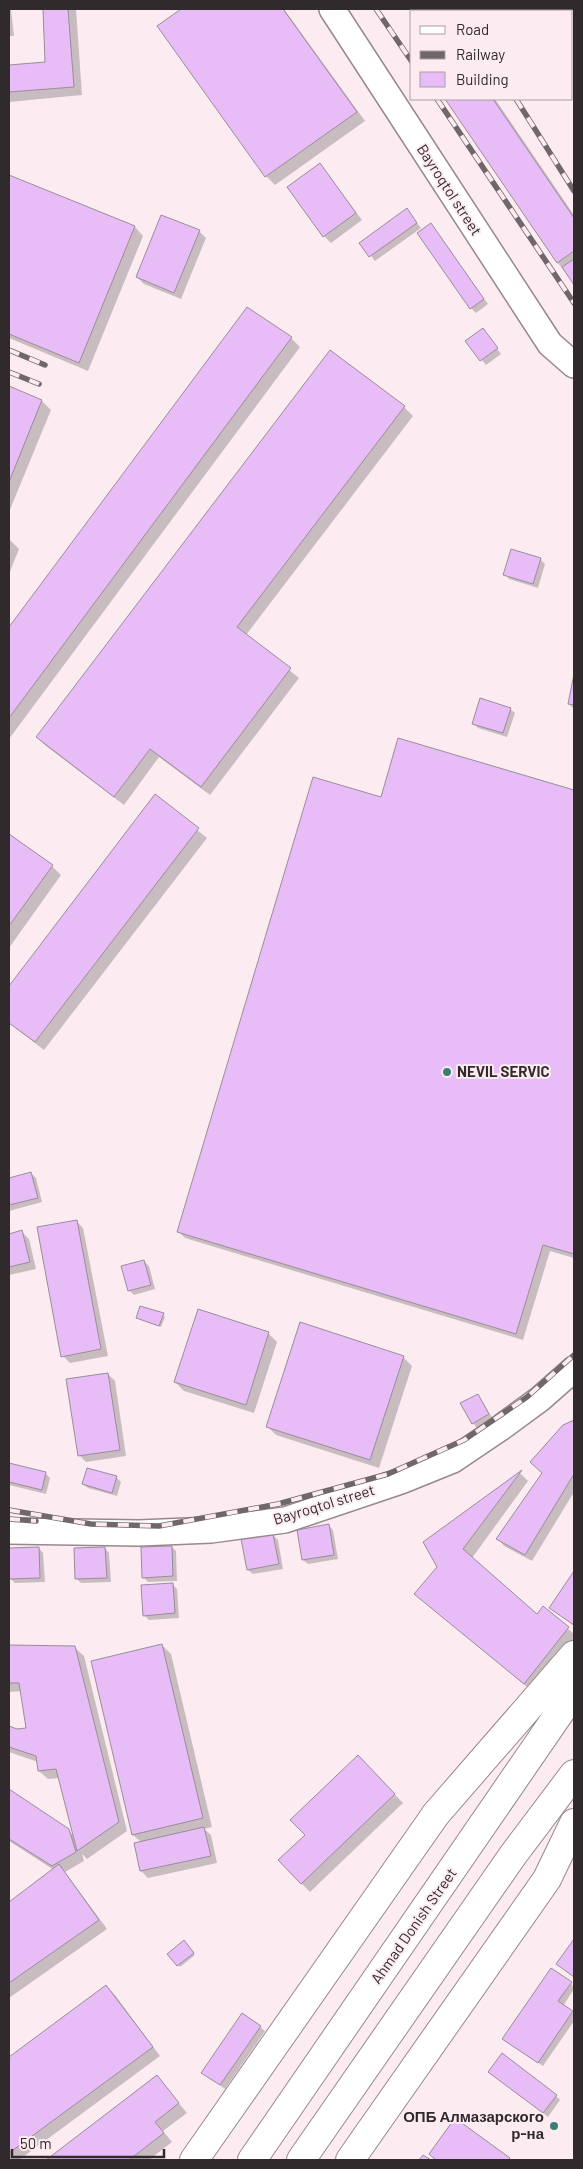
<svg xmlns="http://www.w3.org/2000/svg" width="583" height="2169" viewBox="0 0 583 2169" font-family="Barlow,sans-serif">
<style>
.shadow{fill:#0003}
.building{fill:#e8bcf6;stroke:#978e99}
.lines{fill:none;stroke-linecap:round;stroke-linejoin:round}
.street-casing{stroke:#97888e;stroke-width:28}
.secondary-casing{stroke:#97888e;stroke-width:30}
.primary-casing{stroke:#97888e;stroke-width:30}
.street{stroke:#fff;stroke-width:25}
.secondary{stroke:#fff;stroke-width:28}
.primary{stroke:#fff;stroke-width:28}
.rail-casing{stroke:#70676a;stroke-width:5.5}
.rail{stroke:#fcecf2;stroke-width:4;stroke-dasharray:11;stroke-linecap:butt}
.poi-dot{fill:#3a7e73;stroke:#fcecf2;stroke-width:2}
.labels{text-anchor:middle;stroke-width:4;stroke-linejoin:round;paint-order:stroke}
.street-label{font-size:15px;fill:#302a2c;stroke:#fcecf2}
.poi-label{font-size:15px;font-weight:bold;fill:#302a2c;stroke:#fcecf2;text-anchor:start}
</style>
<rect width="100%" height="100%" fill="#fcecf2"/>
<path class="shadow" d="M9 9H11L14 36H9Z
M44 9H76L82 95 9 102V67L47 63Z
M183 9H284L365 121 275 185 266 176 158 26Z
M495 9H505L503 11Z
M446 99H495L574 215V283L557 262Z
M320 164 362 220 331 243 324 236Z
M9 176 135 227 143 236 88 371 9 338Z
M407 210 421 228 375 261 361 243Z
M431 225 488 304 476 313 471 308Z
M199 231 206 238 181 299 144 284 137 277Z
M248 308 291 338 300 347 9 739V630Z
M487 335 501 354 486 365 467 342Z
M9 388 42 401 51 410 9 512Z
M404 407 413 416 246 635 299 678 210 795 159 757 124 805 46 746 37 737Z
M9 539 19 549 9 574Z
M540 559 545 564 538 588 509 579 505 574Z
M574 680V709L569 704Z
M510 709 515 713 507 737 478 728 473 723Z
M399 739 574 792V1258L550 1251 523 1340 185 1238 178 1231 381 799Z
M155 796 207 838 44 1050 9 1023V988Z
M9 835 52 866 61 875 9 948Z
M31 1173 36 1178 42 1202 9 1211V1179Z
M76 1221 83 1228 108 1356 70 1363 63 1356Z
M22 1232 29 1239 36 1269 9 1275V1235Z
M144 1261 149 1266 155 1289 134 1295 129 1290Z
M163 1315 165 1317 161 1327 138 1318Z
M268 1333 277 1342 254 1413 184 1391 175 1382Z
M403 1357 412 1366 379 1468 276 1435 267 1426Z
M108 1374 115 1381 126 1456 86 1462 79 1455Z
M478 1395 493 1419 477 1428 473 1423Z
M574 1422V1492L532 1561 504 1546 498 1539 543 1473 564 1426Z
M9 1465 46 1474 50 1478 46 1494 9 1485Z
M520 1473 528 1481 472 1558 537 1615 543 1608 574 1634V1641L533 1692 416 1594Z
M116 1477 121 1482 117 1496 88 1488 83 1484Z
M328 1525 333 1530 338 1559 308 1564 303 1560Z
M273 1535 278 1540 283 1569 253 1574 248 1570Z
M172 1547 176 1551 177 1581 148 1582 143 1577Z
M39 1548 43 1553 45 1582 15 1583 10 1578Z
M105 1548 109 1553 111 1582 81 1583 77 1579Z
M574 1574V1626L551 1608Z
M172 1584 177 1589 179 1618 149 1620 144 1615Z
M9 1645 74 1647 84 1656 127 1831 87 1859 82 1854 84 1861 65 1872 107 1929 9 1998V1904L54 1870 9 1841V1791L68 1830 75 1837 59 1778 48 1779 39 1771 38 1762 9 1752V1728L17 1730 27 1729 22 1691 9 1692Z
M162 1645 171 1654 212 1827 204 1829 211 1835 217 1863 148 1878 141 1871 135 1844 141 1842 133 1835Z
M358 1757 403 1803 310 1892 279 1861 306 1835Z
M183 1942 195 1955 180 1967 169 1954Z
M571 1983 574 1989 563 2006 574 2014V2021L543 2066 504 2039Z
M106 1986 115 1995 160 2056 19 2160H9V2058Z
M260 2027 265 2031 225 2089 203 2073Z
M156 2076 187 2113 163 2131 172 2142 149 2160H48Z
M495 2076 556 2096 560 2100 548 2117Z
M431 2154 509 2159 510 2160H437Z"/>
<path class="building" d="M43 9H68L74 87 9 92V65L45 62Z
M181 9H283L357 112 265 177 157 26Z
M445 99H493L574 218V251L557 263Z
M320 163 356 213 323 237 287 187Z
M9 175 135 226 79 363 9 334Z
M407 208 417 223 369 257 359 243Z
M161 215 200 230 174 293 136 277Z
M431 223 484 299 470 309 417 233Z
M574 259V285L562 267Z
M247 307 292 337 9 718V627Z
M483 328 498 348 480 361 465 341Z
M330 350 405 406 237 627 291 668 201 787 150 749 114 797 36 737Z
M9 386 42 400 9 482Z
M511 549 541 558 533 584 503 575Z
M574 674V705L568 704Z
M480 698 511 708 503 733 472 724Z
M398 738 574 790V1254L543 1245 516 1334 177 1232 313 777 381 797Z
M155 794 199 828 35 1042 9 1023V986Z
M9 834 53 865 9 926Z
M31 1172 38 1198 9 1205V1178Z
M77 1220 101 1349 61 1357 37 1227Z
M22 1230 30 1262 9 1267V1234Z
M144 1260 151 1285 128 1291 121 1266Z
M140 1306 164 1313 159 1326 136 1318Z
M198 1309 269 1332 246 1405 174 1382Z
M300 1322 404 1356 370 1460 266 1427Z
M108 1373 120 1450 78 1456 66 1379Z
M478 1394 489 1414 472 1424 460 1403Z
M574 1420V1474L525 1555 496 1539 542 1473 530 1462 563 1425Z
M9 1463 46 1472 42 1490 9 1482Z
M87 1468 117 1476 112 1493 82 1484Z
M522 1470 463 1549 537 1614 543 1606 569 1627 524 1684 414 1594 437 1567 423 1542Z
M329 1524 334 1555 302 1560 297 1530Z
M273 1534 279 1564 247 1570 241 1539Z
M172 1546 173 1576 142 1578 141 1547Z
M39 1547 40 1578 9 1579V1548Z
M105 1547 107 1578 75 1579 74 1548Z
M574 1571V1625L549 1608Z
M173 1583 175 1613 143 1616 141 1585Z
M162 1644 203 1818 132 1835 91 1661Z
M9 1645 75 1646 119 1822 77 1851 56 1769 38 1771 36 1756 9 1747V1726L17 1729 26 1728 19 1683H9Z
M358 1755 395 1794 301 1884 278 1860 305 1835 290 1820Z
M9 1789 69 1829 76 1852 52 1866 9 1839Z
M204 1827 211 1856 140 1871 134 1843Z
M59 1864 99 1920 9 1983V1902Z
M574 1939V1977L556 1964Z
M184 1940 194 1953 177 1966 167 1954Z
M551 1968 572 1982 558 2001 573 2011 538 2063 502 2039Z
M106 1985 153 2047 9 2153V2057Z
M242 2013 261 2026 220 2085 201 2073Z
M502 2053 557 2095 543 2113 488 2072Z
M157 2075 179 2103 155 2122 164 2133 129 2160H46Z
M455 2118 510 2158 508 2160H436L429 2154Z
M423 2155 431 2160H419Z"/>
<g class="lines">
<defs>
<path id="street" d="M332 9 550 344 574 365
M9 1531 139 1533 211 1530 285 1520 401 1481 453 1460 499 1429 540 1399 574 1369"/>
<path id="secondary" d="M194 2160 436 1814
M350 2160 547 1879 574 1823"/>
<path id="primary" d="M436 1814 574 1655
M252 2160 574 1692
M301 2160 513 1855 574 1774"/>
</defs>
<use href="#street" class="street-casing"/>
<use href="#secondary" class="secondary-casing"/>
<use href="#primary" class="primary-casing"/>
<use href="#street" class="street"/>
<use href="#secondary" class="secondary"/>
<use href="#primary" class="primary"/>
<defs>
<path id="rail" d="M376 9 412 62
M437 99 574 303
M516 99 574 191
M9 350 45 365
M9 372 39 384
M9 1510 91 1524 159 1526 278 1504 388 1474 464 1440 527 1397 574 1355
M9 1519 36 1521"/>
</defs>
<use href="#rail" class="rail-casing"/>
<use href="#rail" class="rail"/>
</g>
<g class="poi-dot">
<circle cx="447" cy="1072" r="5"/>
<circle cx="554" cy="2126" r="5"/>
</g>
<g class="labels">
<g class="street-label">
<text transform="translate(449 190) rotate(57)" y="5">Bayroqtol street</text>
<text transform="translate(324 1505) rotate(-17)" y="5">Bayroqtol street</text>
<text transform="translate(414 1926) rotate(-55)" y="5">Ahmad Donish Street</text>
</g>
<g class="poi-label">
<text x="457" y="1077">NEVIL SERVIC</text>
<text x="544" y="2122" text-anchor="end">ОПБ Алмазарского<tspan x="544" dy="17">р-на</tspan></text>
</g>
</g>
<rect width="583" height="2169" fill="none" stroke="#302a2c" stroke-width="20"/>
<rect x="410" y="10" width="162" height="90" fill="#fcecf2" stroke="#aa9ea3"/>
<rect x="420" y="26" width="25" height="8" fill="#ffffff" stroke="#aa9ea3"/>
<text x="456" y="35" font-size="15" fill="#302a2c">Road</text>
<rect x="420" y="51" width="25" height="8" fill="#70676a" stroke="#aa9ea3"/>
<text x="456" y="60" font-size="15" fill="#302a2c">Railway</text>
<rect x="420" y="72" width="25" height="15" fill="#e8bcf6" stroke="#aa9ea3"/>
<text x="456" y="85" font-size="15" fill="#302a2c">Building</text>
<path d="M12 2149v8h152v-8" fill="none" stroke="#302a2c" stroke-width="2.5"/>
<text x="20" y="2149" font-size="15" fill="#302a2c" stroke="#fcecf2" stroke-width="4" paint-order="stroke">50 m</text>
</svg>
